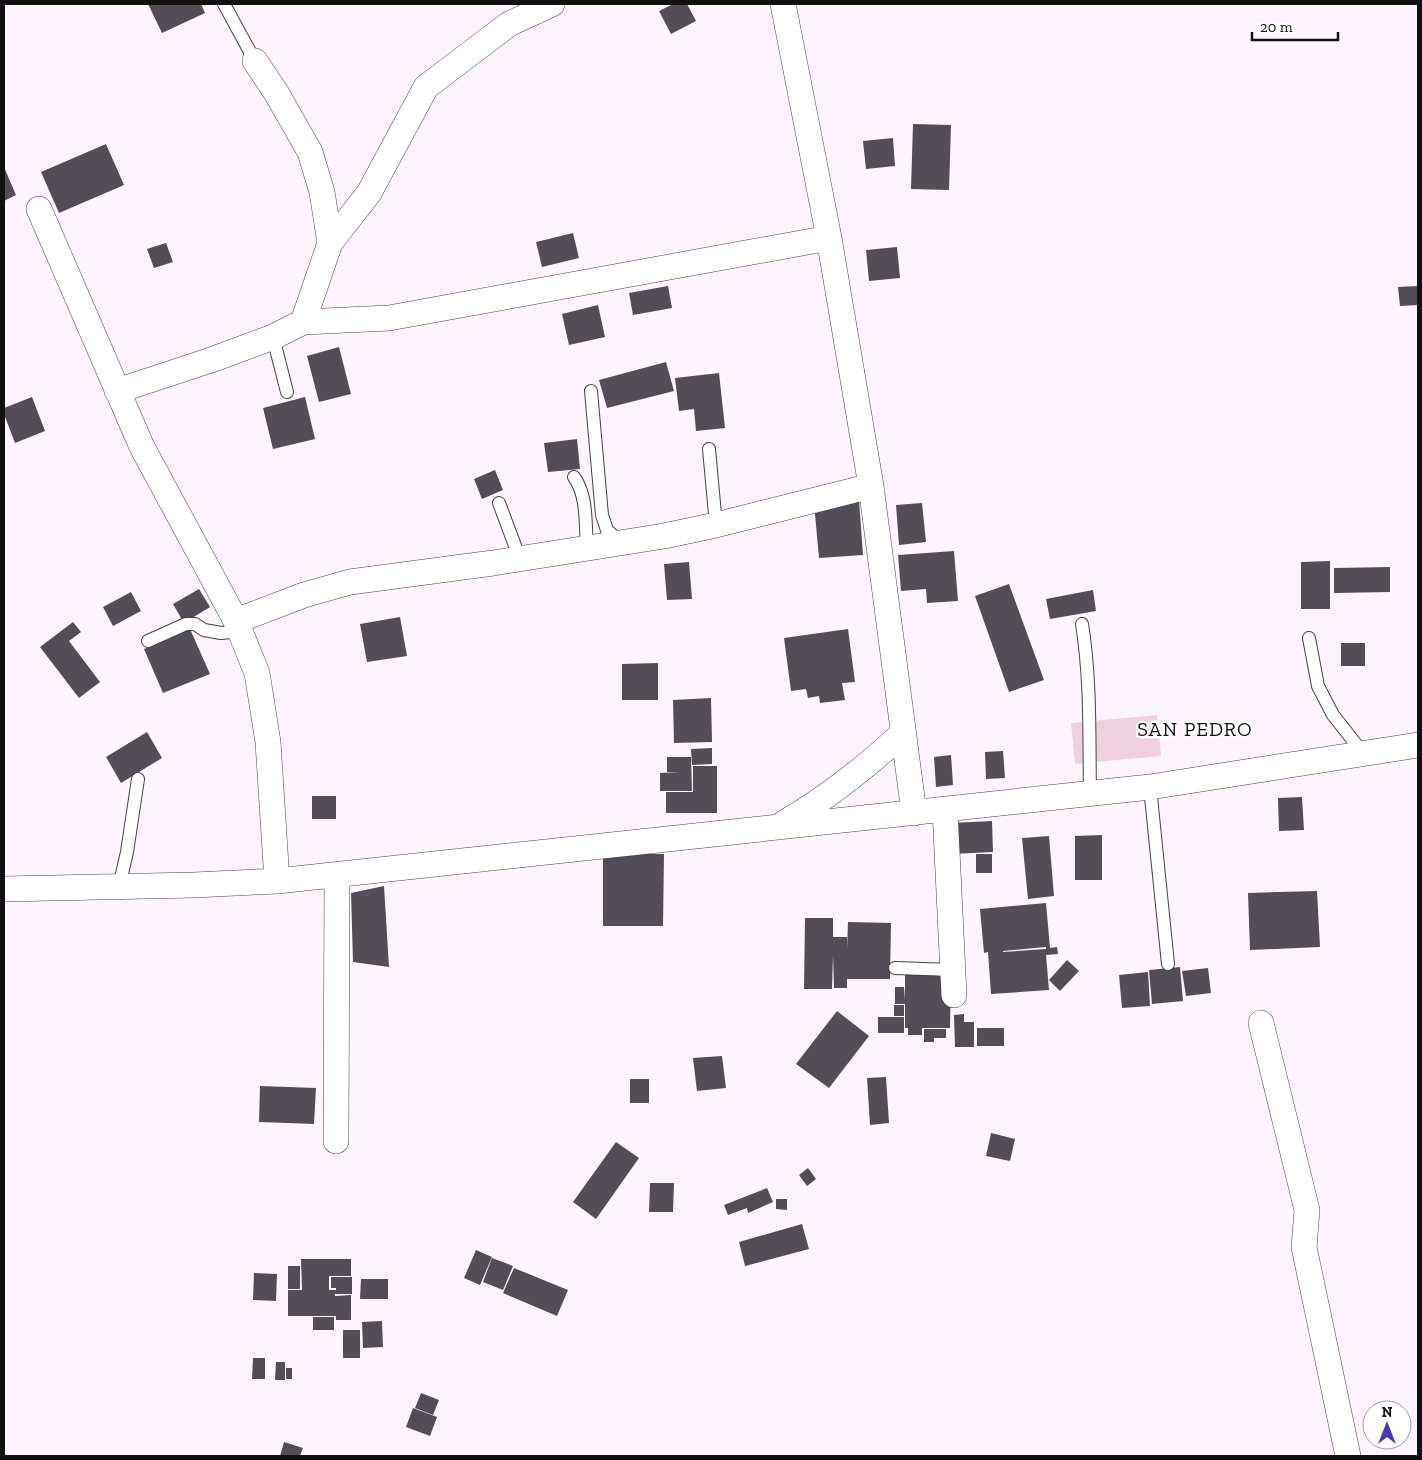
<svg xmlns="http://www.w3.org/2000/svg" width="1422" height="1460" viewBox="0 0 1422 1460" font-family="'Zilla Slab',serif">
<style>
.pitch{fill:#eed1de}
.building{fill:#534d57;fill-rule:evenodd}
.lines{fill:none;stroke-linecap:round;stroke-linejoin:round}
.lane-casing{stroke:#434343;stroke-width:14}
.street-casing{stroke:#434343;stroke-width:26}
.lane{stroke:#fff;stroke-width:12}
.street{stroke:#fff;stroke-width:25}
.labels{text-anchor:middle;stroke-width:5;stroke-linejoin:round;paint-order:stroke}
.quarter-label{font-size:20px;letter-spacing:1px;fill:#101010;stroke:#fff}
</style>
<rect width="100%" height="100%" fill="#fef4fe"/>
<path class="pitch" d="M1157 715 1161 756 1075 764 1071 723Z"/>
<path class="building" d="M148 4H201L205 13 162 33Z
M673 4H687L696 21 671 34 659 11Z
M913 124 951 125 949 190 911 189Z
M893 138 895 166 866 169 863 141Z
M106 144 124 185 59 213 41 172Z
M4 167 16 195 4 201Z
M573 233 579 258 542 267 536 242Z
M166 243 173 262 154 268 147 249Z
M897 247 900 278 869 281 866 250Z
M668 286 672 308 633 315 629 293Z
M1418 286V305L1400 306 1398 287Z
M598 305 605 337 569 345 562 314Z
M339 347 351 394 319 402 307 356Z
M666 362 674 391 607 408 599 380Z
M719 373 725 428 696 431 694 409 679 411 675 378Z
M32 397 45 431 15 443 4 414V408Z
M305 397 315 439 273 449 263 408Z
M577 439 580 469 548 472 544 443Z
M495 470 503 490 482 499 474 479Z
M859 500 863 555 819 558 814 503Z
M922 503 926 542 899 545 896 505Z
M954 551 958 601 927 603 926 589 901 591 898 555Z
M1330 561V609H1301V562Z
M689 562 692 599 667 600 664 564Z
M1390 567V592L1334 593V568Z
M1009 584 1044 680 1009 692 975 596Z
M199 589 210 607 184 623 173 604Z
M1093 590 1096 611 1050 619 1046 599Z
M131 592 141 611 113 626 103 607Z
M400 617 407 656 367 662 360 624Z
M73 622 81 632 69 641 100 682 79 698 40 647Z
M190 629 210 674 163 693 144 649Z
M848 629 855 682 842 683 845 700 820 703 819 696 808 698 806 689 791 691 784 638Z
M1341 643H1365V666H1341Z
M658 663V700H622V664Z
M711 698 712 742 674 743 673 700Z
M147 732 162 758 121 783 106 757Z
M712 748V764L692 765 691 749Z
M1003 751 1005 778 986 779 985 752Z
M951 755 953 785 936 787 934 757Z
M667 757H691L692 791H660V773L679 772H667Z
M693 766H717V813H666V792H693Z
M312 796H336V819H312Z
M1302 797 1304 830 1279 831 1278 798Z
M992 821 993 852 952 854 951 823Z
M1102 835V880H1075V836Z
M1049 836 1054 896 1028 899 1022 838Z
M603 854H664L663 926H603Z
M976 854H992V873H976Z
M384 886 389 967 353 962 351 893Z
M1317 891 1320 947 1250 950 1248 893Z
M1046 903 1050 948 1057 947 1058 954 1046 955 1049 990 991 994 988 952 984 953 980 909ZM1046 947V949L1003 952V951Z
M805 918H833V937H847V949L848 922 891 923 890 979H847V988H834L833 955 832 989H804Z
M1067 960 1079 971 1060 991 1049 980Z
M1180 967 1183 1001 1152 1004 1149 970Z
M1208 968 1211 993 1186 996 1182 971Z
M1148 972 1150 1006 1122 1008 1119 975Z
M905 974 951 975 950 1028H922V1035H908V1028H905V1004H895V987H904L905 1000Z
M894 1005H904V1016H894Z
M837 1011 869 1036 829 1088 796 1064Z
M964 1014V1022H974V1047H955L954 1015Z
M878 1017H904V1033H878Z
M977 1028H1004V1046H977Z
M924 1029H946V1038H934V1042H924Z
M722 1056 726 1088 697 1091 693 1058Z
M886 1077 889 1123 870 1125 867 1078Z
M630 1079H649V1103H630Z
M260 1086 316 1088 314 1124 259 1122Z
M991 1133 1015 1139 1010 1161 986 1156Z
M616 1142 639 1158 596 1219 573 1202Z
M808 1168 816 1179 807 1186 799 1175Z
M650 1183H674L673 1212H649Z
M767 1188 773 1202 748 1213 747 1208 728 1215 724 1205Z
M776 1199H787V1210L776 1209Z
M802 1224 809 1249 745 1266 739 1242Z
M476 1250 492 1257 480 1285 464 1278Z
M492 1258 513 1266 503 1290 483 1282Z
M301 1259H351V1276H329V1290H336V1288H331V1277H352V1294H335V1296L351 1295V1320H336V1316H288V1290H302Z
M288 1266H300V1289H288Z
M514 1268 568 1290 557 1316 503 1293Z
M254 1273 277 1274 276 1301 253 1300Z
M361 1279H388V1299H360Z
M313 1317H334V1330H313Z
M382 1321 383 1347 363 1348 362 1322Z
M343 1330H360V1358H343Z
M253 1358H265V1379H252Z
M276 1362H285V1380H275Z
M286 1368H292V1379H286Z
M421 1393 439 1400 433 1415 415 1408Z
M413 1408 437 1417 430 1436 406 1427Z
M284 1442 303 1448 300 1456H280Z"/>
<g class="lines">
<defs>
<path id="lane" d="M224 4 255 61
M273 337 287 392
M591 391 602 515 607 530 621 543
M709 449 716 525
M574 477C588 496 585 525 587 548
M499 503 520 559
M1082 624C1091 680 1089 737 1090 794
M1309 638 1318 686 1333 715 1363 753
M148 641 186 624H195L204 630 221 633 240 631
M1150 787 1168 964
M119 887 127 852 138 779
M895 968 953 970"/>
<path id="street" d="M783 4 829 238
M255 61 277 94 310 152 322 192 330 243
M39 209 142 447 236 621 257 673 268 742 277 881
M303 322 330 243 369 193 426 87 509 24 552 4
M117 391 211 360 273 337 303 322 389 318 829 238 871 486 914 813
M236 621 304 595 350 582 493 563 664 536 716 525 871 486
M945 810 954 995
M784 823C829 797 865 768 903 733
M4 889 194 885 277 881 1150 787 1418 745
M1261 1023 1307 1210 1304 1247 1348 1456
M336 1141 337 875"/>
</defs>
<use href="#lane" class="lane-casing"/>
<use href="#street" class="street-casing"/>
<use href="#lane" class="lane"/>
<use href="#street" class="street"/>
</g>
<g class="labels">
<g class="quarter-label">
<text x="1195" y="736">SAN PEDRO</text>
</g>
</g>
<rect width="1422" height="1460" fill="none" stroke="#101010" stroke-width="10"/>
<g transform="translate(1387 1425)"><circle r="24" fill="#ffffff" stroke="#9f9f9f"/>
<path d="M0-4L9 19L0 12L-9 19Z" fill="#4736b1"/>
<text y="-8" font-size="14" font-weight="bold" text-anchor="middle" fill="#101010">N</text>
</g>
<path d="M1252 32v8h86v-8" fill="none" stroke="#101010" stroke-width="2.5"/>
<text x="1260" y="32" font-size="15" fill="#101010" stroke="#ffffff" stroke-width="4" paint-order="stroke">20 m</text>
</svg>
